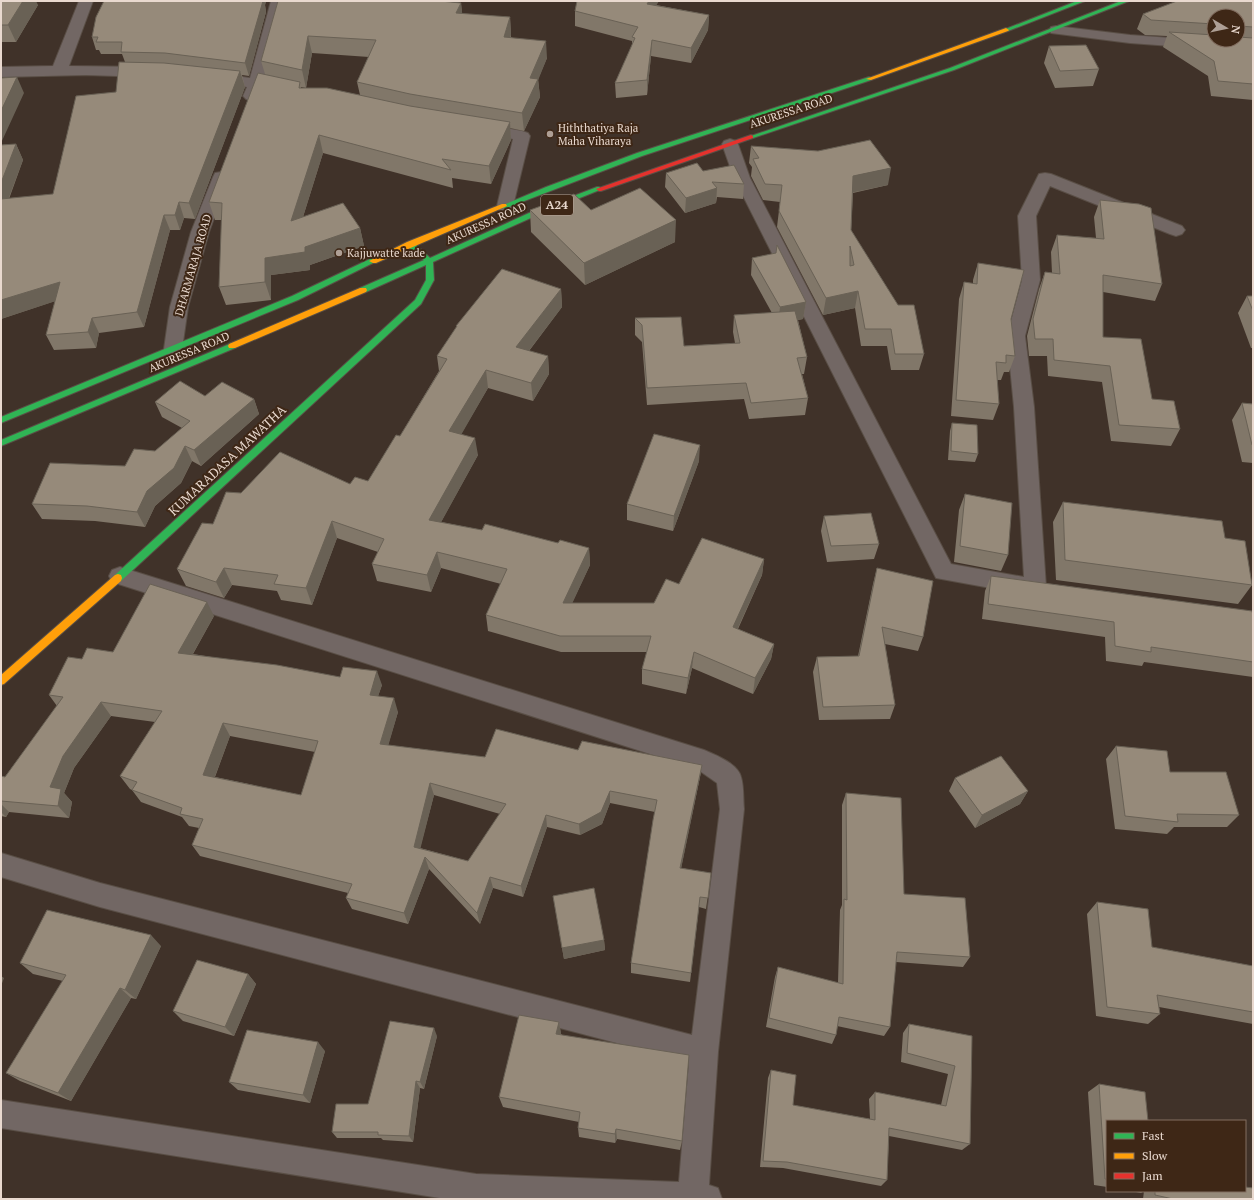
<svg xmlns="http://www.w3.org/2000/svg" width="1254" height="1200" viewBox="0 0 1254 1200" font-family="'PT Serif',serif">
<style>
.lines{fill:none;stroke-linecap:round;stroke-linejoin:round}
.street-casing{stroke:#594e45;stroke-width:2}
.fast-casing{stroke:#594e45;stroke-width:2}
.slow-casing{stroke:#594e45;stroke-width:2}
.jam-casing{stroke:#594e45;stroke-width:2}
.street{fill:#726764;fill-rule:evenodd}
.fast{fill:#30b455;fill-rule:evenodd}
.slow{fill:#ff9f0a;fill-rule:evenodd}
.jam{fill:#e5322d;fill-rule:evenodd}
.wall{fill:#817769;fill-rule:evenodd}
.shaded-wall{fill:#696155}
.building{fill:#968a7a;stroke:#696155;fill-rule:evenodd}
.poi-dot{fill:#ae9f95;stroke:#3e2716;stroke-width:1.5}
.labels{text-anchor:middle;stroke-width:4;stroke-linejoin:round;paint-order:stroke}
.far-street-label{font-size:11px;fill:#e9d9cf;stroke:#3e2716}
.far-poi-label{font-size:11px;fill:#e9d9cf;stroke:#3e2716;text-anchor:start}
.shield{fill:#3e2716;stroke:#b6a498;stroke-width:1}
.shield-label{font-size:12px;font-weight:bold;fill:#e9d9cf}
.street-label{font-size:13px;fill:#e9d9cf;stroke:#3e2716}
</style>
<rect width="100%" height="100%" fill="#403229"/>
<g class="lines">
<defs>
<path id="street" d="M79 1H93L69 66 148 67 153 69 156 72 153 75 148 77 86 75 1 77V67L53 66Z
M271 1H285L264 80 289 86 292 89 289 92 284 94 261 89 256 99 251 101 246 99 243 96 247 87 209 81 206 78 209 75 214 73 250 78Z
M1056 26 1130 35 1253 44V52L1130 43 1051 33 1049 30 1051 27Z
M481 124 522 131 528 133 530 136 513 206 511 210 505 211 499 210 497 206 513 139 475 132 473 129 475 126Z
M730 139 736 141 738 144 750 178 951 564 1024 577 1014 407 1007 336 1022 280 1018 216 1039 174 1045 173 1051 174 1182 226 1185 230 1182 234 1176 236 1170 234 1050 186 1036 216 1040 280 1025 336 1034 407 1046 587 1043 593 1035 596 1027 593 1026 590 1018 593 936 578 734 178 722 144 724 141Z
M221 172 227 173 229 177 209 232 188 307 182 349 180 354 173 356 166 354 164 349 170 307 191 232 213 177 215 173Z
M120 567 704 750C716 755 738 764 741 777 744 787 743 799 744 809L718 1052 709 1185 718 1188 722 1199H446L1 1128V1100L476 1174 679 1182 689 1062 100 907 1 877V853L100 883 692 1035 720 809 717 783 697 769 112 582 109 576 112 570Z"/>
<path id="fast" d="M1077 1H1085L1008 31 1003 30Z
M1121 1H1129L954 70 753 138 748 137 950 68Z
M869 77 871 78V80L642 156 506 208H502L501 206 546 187 637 153Z
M597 187H599L602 189 533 217 433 262 434 280 421 304 121 581H115L114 578 115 575 415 300 426 280V265L366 292H360L359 290 360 288 424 260 407 246V242H413L430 258 529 213Z
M370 259H373L377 261 298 300 1 423V417L292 296Z
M232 343 236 346 235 348 1 446V440Z"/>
<path id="slow" d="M1006 28 1009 30 1008 31 871 80 866 79Z
M502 204H506L507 206 376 263H373L369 261 407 242Z
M360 288H366L367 290 366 292 235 348H229L228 346 229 344Z
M118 574 121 575 122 578 121 581 4 684 1 685V675L115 575Z"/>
<path id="jam" d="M751 135 753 136V138L601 191H599L596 189Z"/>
</defs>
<use href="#street" class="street-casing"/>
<use href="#fast" class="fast-casing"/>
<use href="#slow" class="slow-casing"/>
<use href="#jam" class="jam-casing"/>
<use href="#street" class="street"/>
<use href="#fast" class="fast"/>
<use href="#slow" class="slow"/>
<use href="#jam" class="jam"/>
</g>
<path class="wall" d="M1 1 38 5 16 42H1Z
M104 1H266L265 5 266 12 249 76 242 75 245 87 195 219 184 218 180 230H170L144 327 99 333 96 348 54 350 46 335 55 301 1 319V145L16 144 23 160 9 199 53 194 116 92 125 62 122 54H101L99 50H96L92 37Z
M278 1 461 3 462 14 510 17 511 35V37L547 58 538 79 540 97 524 131 510 128 511 140 491 184 452 178 453 188 323 153 303 217 360 228 364 246 310 265V270L271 275V300L226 305 219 287 222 220H215L209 202 265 74 261 61ZM312 53 369 57 357 82 360 95 301 88V87L306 88Z
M577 1H659L656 5 709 15 708 30 691 63 651 56 647 95 616 98 615 83 632 46V41L575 26V11Z
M1253 1V100L1211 96 1208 76 1163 47 1167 36 1145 35 1137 29 1143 14ZM1214 16H1238V40H1214Z
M1049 46 1099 69 1093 86 1055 88 1044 63Z
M751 146 888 185 853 193 851 230 924 354 919 370H891L887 346H861L855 308 823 315 777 227 780 202 763 200 751 176 752 167 749 163Z
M703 171 744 184 743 199 717 197 716 203 685 213 665 187 666 173Z
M1100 200 1162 284 1155 301 1103 292V337L1152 399 1180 429 1171 446 1111 441 1102 382 1048 376 1047 356H1029L1027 336 1039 289 1045 272 1052 273 1051 252 1057 235 1096 238 1094 217Z
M530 210H591L675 242 585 285 531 232Z
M777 245 806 302 803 319 798 320 807 357 804 374H802L808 398 805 415 749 419 744 399 647 405 642 342 635 335V318L684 346 735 343 733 332 734 315 772 313 751 275 752 258 776 253Z
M978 263 1011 319 1015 356 1009 372H1004L1001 380H997L999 404 993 420 951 416 959 299 964 282 973 284V280Z
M561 289 562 307 529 351 548 356 549 374 533 401 488 388 461 434 478 455 441 522 482 530 589 548 590 565 572 603H654L679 584 764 559 762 575 738 629 774 644 771 659 753 694 692 668 686 694 642 684V669L647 652H561L488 631 486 615 501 584 441 568 431 592 377 581 372 564 378 552 337 538 312 605 281 600 277 591 232 585 224 598 186 586 177 569 213 524 241 493 350 484 368 481 400 436 439 371 437 356 456 328V326Z
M1247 296H1253V348H1251L1238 313Z
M205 396 254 399 259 414 201 466 192 461 181 483 155 506 145 527 95 521 42 519 32 504 125 466 155 451 182 428 162 417 155 402Z
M1242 403 1253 404V463L1242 462 1232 420Z
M952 423 978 454 975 462 948 460 950 431Z
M699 461 673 531 627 520V504Z
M965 494 1008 555 1001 571 954 562 959 510Z
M1063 502 1225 538 1252 585 1238 604 1056 580 1053 522Z
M824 516 879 544 874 559 827 562 821 531Z
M877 568 923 637 918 651 885 644 895 705 890 719 819 720 813 672 817 657 858 656 873 584Z
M991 576 1253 616V677L1144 662 1142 666 1106 661 1105 637 982 619 985 591Z
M214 616 193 654 382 685 378 696 398 712 388 745 485 757 578 750 702 765 700 777 681 868 711 873 706 909 699 907 690 982 631 973V963L655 812 610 803 602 824 580 835 547 827 523 897 493 888 480 924 429 869 408 924 352 909 346 898 348 893 200 856 192 845 199 828 189 826 182 817 141 802 132 790 130 789 120 776 155 722 111 716 74 768 64 793 72 802 69 818 9 812 6 817 1 816V776L5 777 57 706 49 695 82 659 113 652ZM230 736 315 752 301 795 215 777ZM434 795 500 814 468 861 420 848Z
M1116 746 1170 772 1239 815 1227 827H1174L1167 834 1115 829 1106 759Z
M955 778 1028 791 1020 804 975 828 949 791Z
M846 793 904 894 970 957 963 967 896 962 890 1027 884 1036 837 1026 836 1035 832 1044 766 1027 775 977 778 967 838 983 840 910 842 905V805Z
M553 896 604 940 605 950 564 959Z
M1097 902 1152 947 1253 966V1024L1159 1007 1160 1014 1148 1024 1096 1016 1087 914Z
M161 946 136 999 131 998 71 1101 20 1081 6 1073 63 981 33 974 20 963Z
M248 974 256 984 234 1036 183 1021 173 1011Z
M559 1022 561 1034 682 1141 680 1150 617 1139 615 1143 579 1137 578 1128 579 1122 503 1107 499 1097Z
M909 1024 972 1036 970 1144 962 1150 889 1136 887 1180 881 1186 783 1168 760 1167 768 1078 771 1070 793 1105 870 1119 869 1099 875 1092 941 1105 948 1074 901 1062 903 1033Z
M437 1036 424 1089 420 1088 413 1142 383 1140 381 1138H337L332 1132 368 1104Z
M325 1051 310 1103 238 1090 229 1082Z
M1099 1084 1107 1121V1187L1094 1185 1088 1092Z
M1131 1191H1144L1141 1193Z
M1144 1191H1245L1253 1199H1143Z"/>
<path class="shaded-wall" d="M23 1H36L38 5 16 42 8 25Z
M261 1H266L265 5 266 12 249 76 245 63Z
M649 1H659L647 19V4Z
M461 3 463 20 456 13Z
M709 15 708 30 691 63V48Z
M510 17 511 35 505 54 504 37Z
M308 36 312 53 306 88 302 70Z
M652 40 651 56 647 95V80Z
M546 41 547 58 537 83 538 79 540 97 524 131 522 113 530 78Z
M240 71 245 87 195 219 189 203Z
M17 77 24 93 1 143V111Z
M510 122 511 140 491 184 489 166Z
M319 135 323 153 296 239 291 221Z
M16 144 23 160 2 216 1 213V183Z
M891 168 888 185 850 193 853 176Z
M717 188 716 203 685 213 686 198Z
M179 202 184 218 180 230 175 215Z
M164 215 170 230 144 327 137 312Z
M676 220 675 242 585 285 584 263Z
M360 228 364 246 310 265V270L271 275V300L265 282V258L305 247Z
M60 282 68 297 1 319V300Z
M561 289 562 307 518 365 516 347Z
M858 291 855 308 823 315 826 298Z
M806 302 803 319 778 324 780 307Z
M92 318 99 333 96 348 88 332Z
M548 356 549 374 533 401 531 383Z
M486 370 488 388 453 449 449 431Z
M254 399 259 414 201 466 194 450Z
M475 438 478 455 433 537 429 520Z
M700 445 699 461 673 531 674 516Z
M185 446 192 461 181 483 155 506 145 527 137 512 147 491Z
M332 521 337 538 312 605 306 588Z
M589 548 590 565 565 619 563 603Z
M437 552 441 568 431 592 427 575Z
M764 559 762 575 731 643 733 627Z
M224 568 232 585 224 598 216 582Z
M207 602 214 616 186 666 178 653Z
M774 644 771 659 753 694 755 678Z
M694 652 692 668 686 694 688 678Z
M377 671 382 685 374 708 370 695Z
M394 698 398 712 385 757 380 744Z
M101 702 111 716 74 768 64 793 72 802 69 818 58 806 50 787 63 756Z
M223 723 230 736 211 787 203 775Z
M702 765 700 777 679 879 680 868Z
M430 783 434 795 418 858 414 847Z
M610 791V803L602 824 580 835 579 824Z
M1028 791 1020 804 975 828 982 815Z
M1 804 9 812 6 817 1 812Z
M546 815 547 827 523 897 521 886Z
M425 857 429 869 408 924 404 913Z
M490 877 493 888 480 924 477 913Z
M151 935 161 946 136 999 125 990Z
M604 940 605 950 564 959 562 948Z
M248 974 256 984 234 1036 225 1027Z
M1 976 4 978 1 986Z
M120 988 131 998 71 1101 58 1093Z
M559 1022 561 1034H556Z
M434 1028 437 1036 424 1089 420 1082Z
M318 1042 325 1051 310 1103 303 1095Z
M416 1081 420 1088 413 1142 409 1136Z
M616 1129 617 1139 615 1143V1134Z"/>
<path class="building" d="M1 1H23L8 25H1Z
M104 1H263L245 63 165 53 121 52 122 42H96L98 37H92L96 17Z
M278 1H440L461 3 456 13 510 17 504 37 546 41 530 78 538 79 522 113 410 94 357 82 376 40 308 36 302 70 261 61Z
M577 1H649L647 4 709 15 691 48 652 40 647 80 615 83 635 38 632 37 638 27 575 11Z
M1177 1H1253V27L1238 26V16H1214V24L1151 20 1143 14Z
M1169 32 1214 35V40H1238V37L1253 38V84L1218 81 1214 61Z
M1086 45 1099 69 1060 71 1049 46Z
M119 62 164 63 240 71 189 203 179 202 175 215H164L137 312 92 318 88 332 46 335 60 282 1 300V199L53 194 76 96 116 92Z
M258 73 300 82 299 88H327L410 106 510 122 489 166 442 159 451 170 319 135 291 221 343 203 360 228 305 247V252L265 258V282L219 287 222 203 209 202Z
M17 77 1 111V78Z
M870 140 891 168 853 176 851 230 898 305H914L924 354H895L891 329H865L858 291 826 298 779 211 782 185 765 184 753 159 759 158 751 146 818 151ZM850 246 854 265 850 266Z
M16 144 1 183V145Z
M697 163 703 171 734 165 744 184 712 182 717 188 686 198 666 173Z
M640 188 676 220 584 263 530 210 574 194 591 210Z
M1100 200 1139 204 1151 208 1162 284 1103 275V337L1141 339 1152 399 1174 401 1180 429 1119 425 1110 366 1054 360 1053 339H1035L1033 319 1045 272 1060 274 1057 235 1104 239Z
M777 245 806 302 780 307 752 258 776 253Z
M978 263 1024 270 1011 319 1015 356 1006 355V363L996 362 999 404 956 400 964 282 977 284Z
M502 269 561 289 516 347 548 356 531 383 486 370 449 431 475 438 429 520 482 530 485 524 558 543 560 540 589 548 563 603H654L666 579 679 584 702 538 764 559 733 627 774 644 755 678 694 652 688 678 642 669 651 636H560L486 615 507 569 437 552 427 575 372 564 384 539 332 521 306 588 274 584 278 575 224 568 216 582 177 569 202 523 213 524 226 492 241 493 280 452 350 484 355 477 368 481 396 435 400 436 447 359 437 356 457 326H456Z
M1247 296H1253V311Z
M795 311 807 357 797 358 808 398 751 403 746 383 647 388 642 325 635 318 681 317 684 346 740 343 734 315Z
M180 381 205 396 222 382 254 399 194 450 185 446 174 468 147 491 137 512 87 506 32 504 50 463 125 466 134 449 155 451 190 421 155 402Z
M1242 403 1253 404V446L1252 445Z
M952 423 977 425 978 454 951 451Z
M654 434 700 445 674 516 627 504Z
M965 494 1012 503 1008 555 960 546Z
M1063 502 1222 521 1225 538 1245 541 1252 585 1065 560Z
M871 513 879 544 831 546 824 516Z
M877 568 933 581 923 637 882 627 895 705 823 707 817 657 859 656Z
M991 576 1252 611 1253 616V662L1151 647V652L1115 646 1114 622 988 604Z
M150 584 207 602 178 653 277 665 340 677 343 667 377 671 370 695 394 698 380 744 485 757 496 729 578 750 582 741 702 765 680 868 711 873 708 898 700 897 691 973 631 963 653 820 657 800 610 791 601 812 579 824 546 815 521 886 490 877 477 913 425 857 404 913 346 898 352 884 192 845 203 819 180 814 182 808 132 790 137 782 120 776 162 711 101 702 63 756 50 787 61 789 58 806 1 801V776L5 777 63 697 49 695 68 657 82 659 87 648 113 652ZM223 723 318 741 301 795 203 775ZM430 783 506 804 468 861 414 847Z
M1116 746 1167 751 1170 772H1226L1239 815 1177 814 1178 822 1125 816Z
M1001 756 1028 791 982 815 955 778Z
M846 793 901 798 904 894 965 898 970 957 897 952 890 1027 839 1017 836 1035 769 1018 778 967 843 984 844 899 847 900Z
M594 888 604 940 562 948 553 896Z
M1097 902 1148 909 1152 947 1253 966V1012L1157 995 1160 1014 1107 1007Z
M47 910 151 935 125 990 120 988 58 1093 6 1073 66 975 20 963Z
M197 960 248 974 225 1027 173 1011Z
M519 1015 559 1022 556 1034 689 1055 682 1141 616 1129 615 1134 578 1128 580 1112 499 1097Z
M390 1021 434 1028 420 1082 416 1081 409 1136 378 1135V1132H332L336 1104H368Z
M909 1024 972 1036 970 1144 889 1128 887 1180 787 1162 763 1161 771 1070 796 1075 793 1105 875 1120V1092L946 1106 955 1066 907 1053Z
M247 1030 318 1042 303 1095 229 1082Z
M1099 1084 1145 1092 1148 1121H1107V1179H1105Z
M1245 1187 1253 1188V1199H1173L1155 1195V1191H1245Z"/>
<g class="poi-dot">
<circle cx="550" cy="134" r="4"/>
<circle cx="339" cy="253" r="4"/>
</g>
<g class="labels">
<g class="far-street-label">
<text transform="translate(791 111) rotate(-18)" y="4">AKURESSA ROAD</text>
<text transform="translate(486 223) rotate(-24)" y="4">AKURESSA ROAD</text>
<text transform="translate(193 265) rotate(-74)" y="4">DHARMARAJA ROAD</text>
<text transform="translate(189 352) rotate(-23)" y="4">AKURESSA ROAD</text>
</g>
<g class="far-poi-label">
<text x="558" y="132">Hiththatiya Raja<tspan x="558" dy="13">Maha Viharaya</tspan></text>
<text x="347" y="257">Kajjuwatte kade</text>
</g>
<rect class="shield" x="541" y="195" width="32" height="20" rx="3"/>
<g class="shield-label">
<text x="557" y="209">A24</text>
</g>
<g class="street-label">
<text transform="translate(227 460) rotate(-43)" y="5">KUMARADASA MAWATHA</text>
</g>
</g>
<rect width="1254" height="1200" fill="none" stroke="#e9d9cf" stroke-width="4"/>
<rect x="1106" y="1120" width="140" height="72" fill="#3e2716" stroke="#826e60"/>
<rect x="1114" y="1133" width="20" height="6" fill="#30b455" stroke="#826e60"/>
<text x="1142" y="1140" font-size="12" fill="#e9d9cf">Fast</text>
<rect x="1114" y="1153" width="20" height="6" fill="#ff9f0a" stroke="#826e60"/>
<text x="1142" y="1160" font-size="12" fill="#e9d9cf">Slow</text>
<rect x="1114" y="1173" width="20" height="6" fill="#e5322d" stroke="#826e60"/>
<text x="1142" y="1180" font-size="12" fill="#e9d9cf">Jam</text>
<g transform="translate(1226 28) rotate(99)"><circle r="19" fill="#3e2716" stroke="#826e60"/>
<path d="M0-3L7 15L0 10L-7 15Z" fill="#ae9f95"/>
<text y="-6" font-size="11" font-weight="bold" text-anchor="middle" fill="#e9d9cf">N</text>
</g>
</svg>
